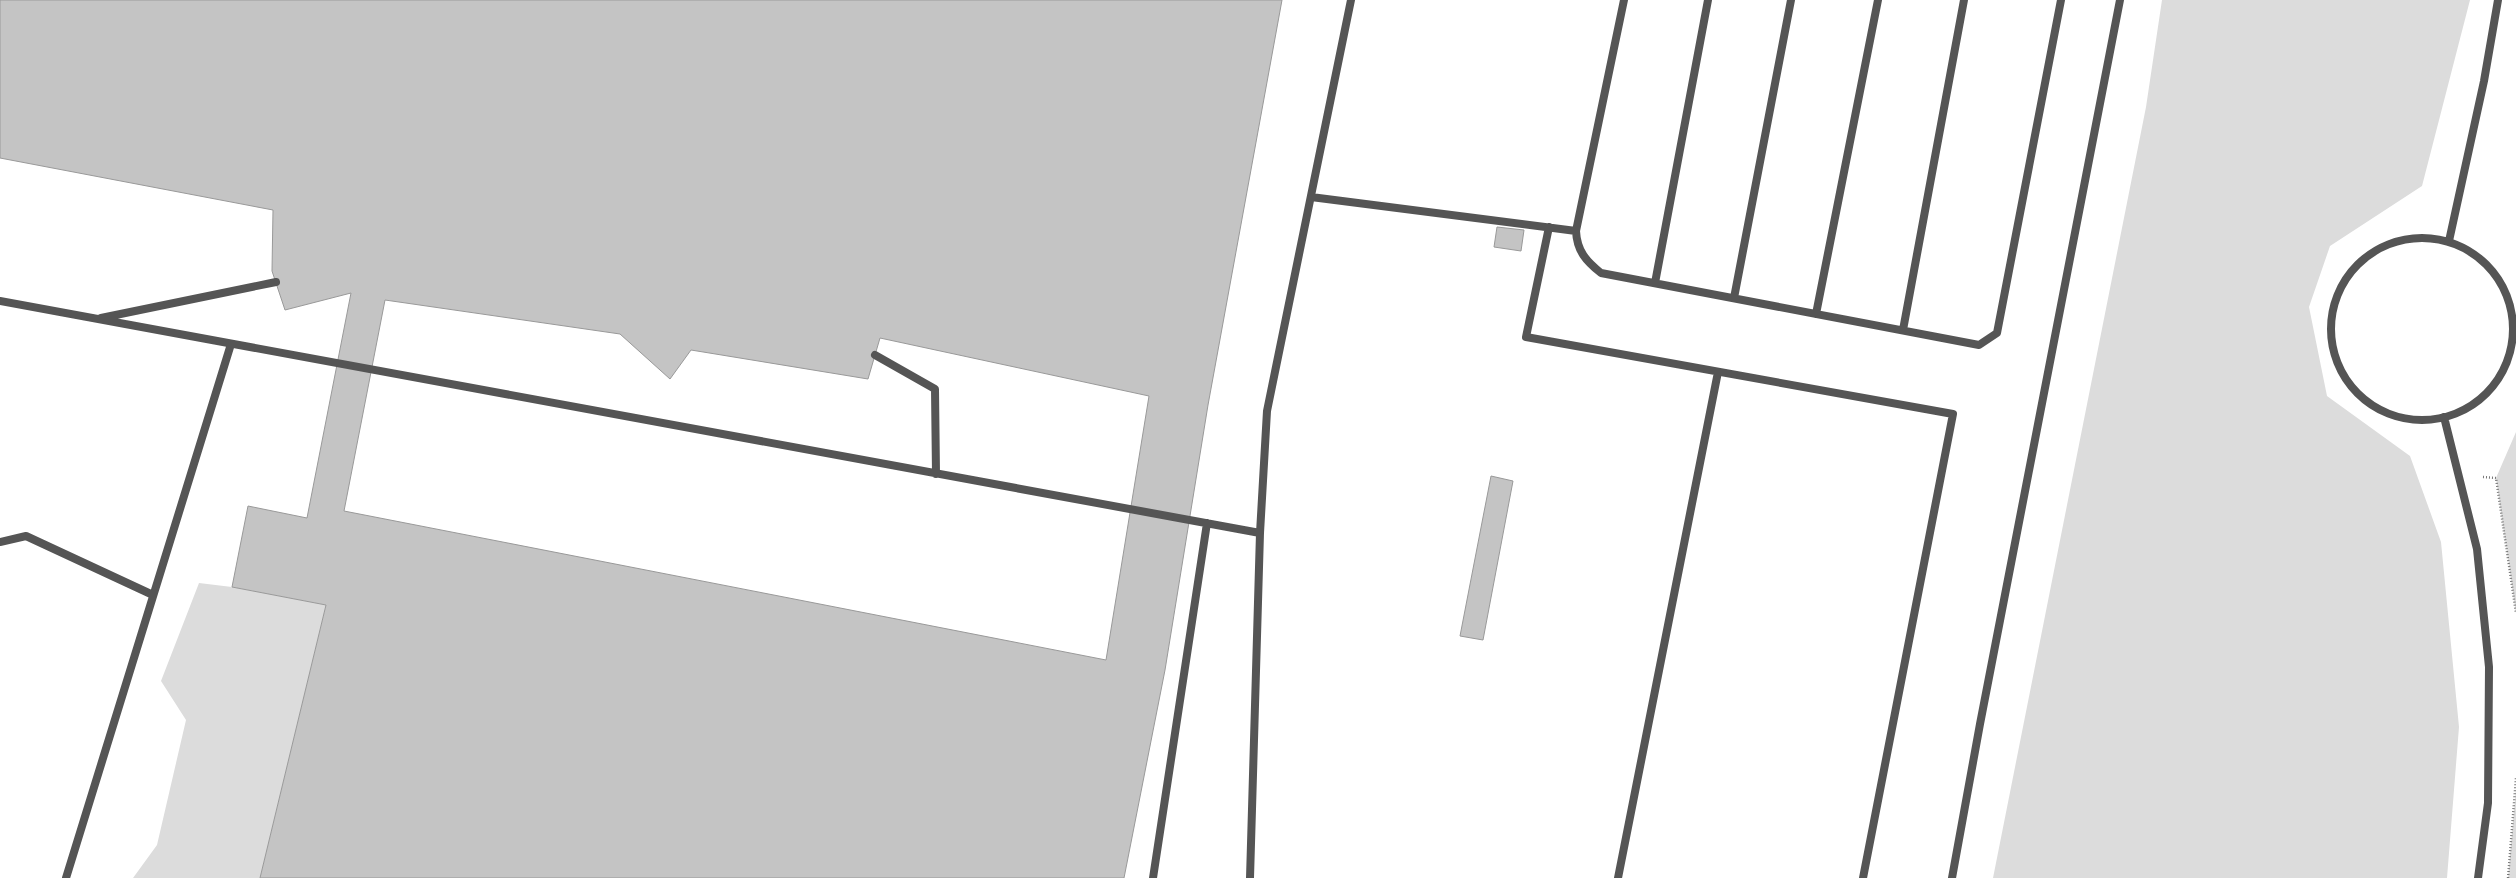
<svg xmlns="http://www.w3.org/2000/svg" width="2516" height="878" viewBox="0 0 2516 878" font-family="'Work Sans',sans-serif">
<style>
.green{fill:#dcdcdc}
.building{fill:#c4c4c4;stroke:#999;fill-rule:evenodd}
.lines{fill:none;stroke-linecap:round;stroke-linejoin:round}
.path{stroke:#777;stroke-width:2.5;stroke-dasharray:1 2;stroke-linecap:butt}
.service{stroke:#555;stroke-width:8}
</style>
<rect width="100%" height="100%" fill="#fff"/>
<path class="green" d="M2162 0H2470L2422 186 2330 246 2309 307 2327 396 2410 456 2441 542 2459 727 2447 878H1993L2146 107Z
M2516 432V613L2496 478Z
M199 583 232 587 326 605 260 878H133L157 845 186 720 161 681Z
M2516 789V878H2508Z"/>
<path class="building" d="M0 0H1282L1208 405 1165 670 1124 878H260L326 605 232 587 248 506 307 518 351 293 285 310 272 271 273 210 0 158ZM385 300 620 334 670 379 691 350 868 379 880 338 1149 396 1106 660 344 511Z
M1497 227 1524 230 1521 251 1494 247Z
M1491 476 1513 481 1483 640 1460 636Z"/>
<g class="lines">
<path class="path" d="M2483 477 2496 478 2516 613
M2508 878 2516 778"/>
<path class="service" d="M1624 0 1576 231C1577 251 1586 261 1601 273L1979 345 1997 333 2061 0
M1311 197 1576 231
M1549 227 1526 337 1953 414 1863 878
M2331 329a91 91 0 1 1 182 0a91 91 0 1 1-182 0Z
M2449 241 2484 81 2498 0
M1655 283 1708 0
M1734 298 1791 0
M0 301 1260 533
M1816 314 1878 0
M101 318 276 282
M1903 330 1964 0
M875 355 935 389 936 474
M2444 417 2477 549 2489 667 2488 803 2478 878
M0 542 26 536 153 595
M66 878 231 344
M1153 878 1207 523
M1250 878 1260 533 1267 411 1351 0
M1618 878 1718 372
M1952 878 1980 724 2120 0"/>
</g>
</svg>
